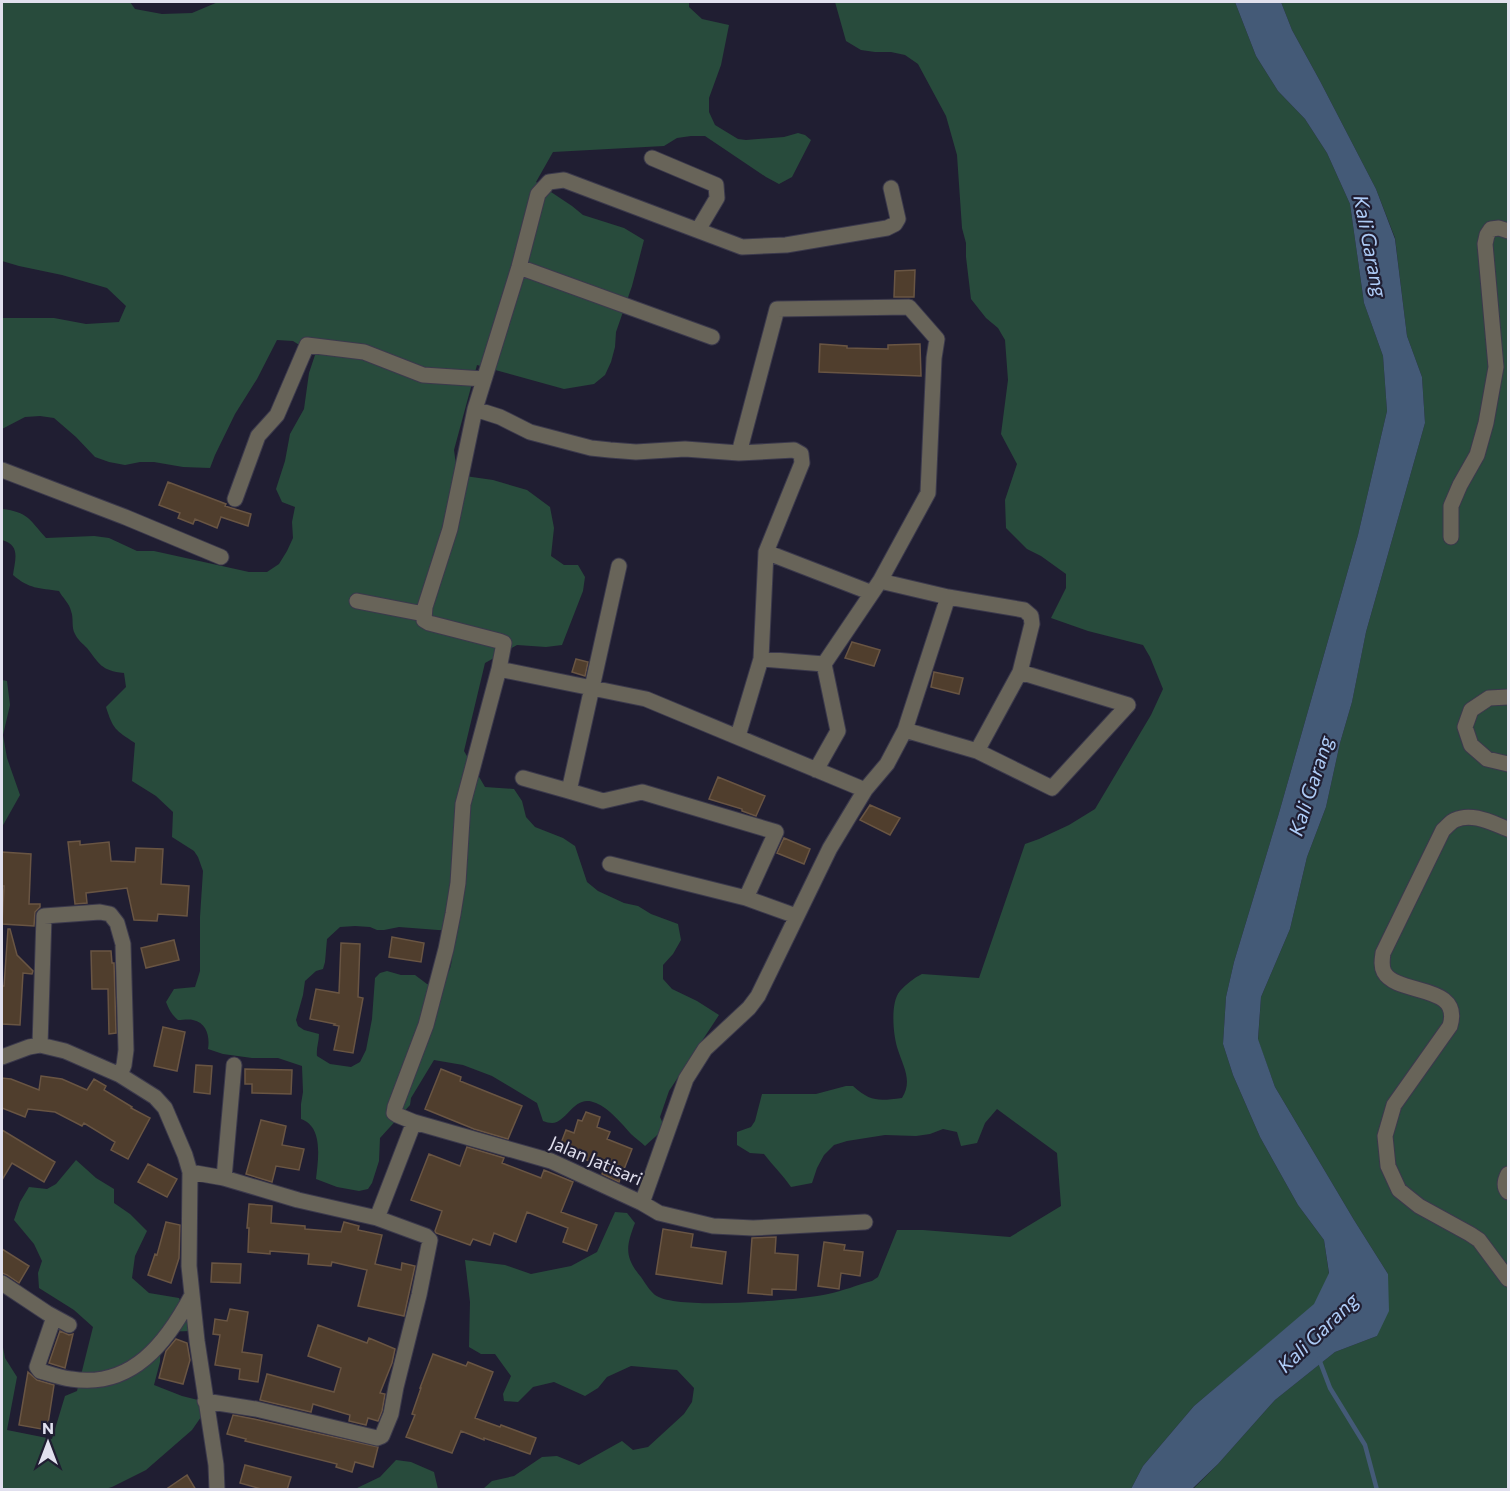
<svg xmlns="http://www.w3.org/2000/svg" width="1510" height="1491" viewBox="0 0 1510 1491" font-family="Commissioner,sans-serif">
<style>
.green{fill:#284b3c;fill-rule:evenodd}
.water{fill:#445a77}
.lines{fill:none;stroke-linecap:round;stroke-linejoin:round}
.stream{stroke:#445a77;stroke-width:4.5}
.building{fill:#503e2d;stroke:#695543;stroke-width:1.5}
.minor-casing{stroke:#3b394c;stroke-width:17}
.minor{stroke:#686459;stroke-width:15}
.labels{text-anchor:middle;stroke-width:4.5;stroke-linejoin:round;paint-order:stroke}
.street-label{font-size:18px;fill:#e1e0ee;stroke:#201e32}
.water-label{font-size:20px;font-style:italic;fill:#aeccf7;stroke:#201e32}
</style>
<rect width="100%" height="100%" fill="#201e32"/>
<path class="green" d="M2 2H130L135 9 162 14 192 13 218 2H689V7L702 19 729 25 721 65 709 98V112L715 125 738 139 746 140 784 137 798 133 805 135 811 140 792 177 779 184 766 177 705 136H691L677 138 664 146 553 152 536 182 572 206 583 215 624 228 644 240 632 286 616 332 615 347 611 362 605 375 594 384 564 389 477 365 454 450 456 465 465 476 493 480 527 490 550 507 554 528 551 556 564 565H578L585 577 583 591 562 645 546 647 517 645 485 663 464 751 485 787 514 789 522 801 526 817 535 827 563 838 575 846 587 882 598 891 624 903 638 906 651 914 678 924 681 940 673 954 663 965V979L672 989 697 1001 719 1015 669 1091 660 1117 665 1128 645 1146C641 1142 635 1138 631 1134 621 1123 610 1109 596 1103 574 1093 568 1122 552 1123 549 1123 546 1122 543 1121L537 1103 492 1076 463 1065 434 1060 411 1098 410 1105 380 1138 379 1161 372 1183 368 1189 359 1191 337 1187 316 1179C318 1160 324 1127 301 1119V1104L303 1092 302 1066 278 1058H252L223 1054 208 1049C210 1037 207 1023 193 1020 189 1019 182 1020 178 1020 171 1014 169 1009 166 1002L174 989 195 987 200 971V917L203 871 198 857 194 851 172 837 173 812 156 796 132 781 135 743C115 730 113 729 106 707L126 687 124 673C101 671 99 663 87 648 83 644 77 639 75 634 71 627 74 618 71 611 70 604 62 597 59 591 39 588 29 589 13 575 15 560 21 545 2 540V509C28 512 29 519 46 538L94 536 109 538 137 551H154L249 572H267L279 564 287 551 293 538 292 522 295 507 282 502 276 489 285 461 290 434 304 409 309 373 315 355 293 341 277 340 257 379 235 414 215 455 210 468 183 467 154 462H140L125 465 109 462 95 457 76 437 54 418 40 416 25 417 2 429V318H54L86 324 119 322 126 306 107 288 62 275 19 266 2 261ZM355 926 370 927 377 930H384L399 927 451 931C452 944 455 965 446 976 443 979 438 982 434 985L427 984 415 975H401L387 971 380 973 375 978 372 1019 366 1050 360 1062 351 1067 330 1064 317 1056C316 1048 319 1042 319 1034L304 1030 298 1026 296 1020 303 995 305 981 316 971 323 969 325 962 327 939 340 927Z
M835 2H1235L1256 56 1278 91 1305 119 1327 153 1350 204 1364 303 1383 356 1387 411 1358 535 1279 813 1234 962 1226 997 1223 1044 1233 1075 1260 1137 1298 1205 1324 1240 1329 1274 1315 1304 1194 1406 1143 1466 1131 1489H483L492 1481 514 1476 542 1457 557 1456 579 1465 622 1441 633 1450 648 1447 684 1414 692 1402 694 1388 677 1370 631 1366 607 1377 598 1388 585 1396 554 1382 533 1387 518 1402 504 1401 503 1394 511 1376 495 1354H481L469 1347 470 1302 465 1260 505 1265 531 1274 571 1266 597 1252 615 1212 627 1213 635 1223C626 1246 624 1257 641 1277 645 1283 650 1291 655 1295 676 1311 800 1300 828 1294 843 1291 857 1285 872 1281L878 1277 897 1230H923L1010 1237 1061 1206 1057 1153 997 1109 985 1123 977 1143 961 1146 957 1132 943 1129 930 1134 916 1136 885 1135 847 1141 834 1145 824 1155 817 1168 812 1183 791 1187C783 1175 773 1166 764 1154L750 1153 737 1145V1132L751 1127 755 1121 762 1094H816L846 1086H853C871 1102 878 1101 902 1098 913 1081 903 1066 898 1050 893 1036 890 1002 900 991 906 984 914 978 922 974L979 978 1025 844 1039 839 1069 825 1095 809 1151 715 1163 689 1150 657 1143 645 1088 631 1051 618 1066 588V574L1041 556 1027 549 1006 528 1005 500 1017 464 1001 434 1008 380 1005 340 998 328 986 318 971 299 966 257V243L962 228 957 155 946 116 918 64 905 55 891 52H875L861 50 846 41Z
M1281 2H1508V1489L1192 1490 1218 1464 1275 1400 1335 1352 1377 1336 1388 1274 1354 1220 1275 1087 1258 1040 1261 997 1290 929 1307 857 1326 807 1340 743 1352 702 1366 632 1425 423 1422 377 1407 336 1395 238 1376 189 1320 81 1292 30Z
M2 680 7 681 10 705 3 735 7 758 20 795 2 827Z
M76 1160 96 1178 114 1189V1203L130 1214 147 1231 135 1256 132 1278 149 1293 179 1298 191 1331 161 1332 160 1362 154 1385 182 1396 202 1401 201 1417 192 1430 146 1470 112 1487 105 1489H2V1342L5 1358 17 1377 7 1430 52 1439 65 1396 77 1391 93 1327 74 1310 39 1288 38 1273 42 1261 34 1244 14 1220 20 1202 29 1187 47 1189 56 1184Z
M396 1460 411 1462 434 1472 438 1489H355L380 1477Z"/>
<path class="water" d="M1235 2H1281L1292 30 1320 81 1376 189 1395 239 1407 336 1422 377 1425 423 1366 632 1352 702 1340 743 1326 807 1307 857 1290 929 1261 997 1258 1039 1275 1087 1354 1220 1388 1274 1389 1311 1377 1336 1335 1352 1275 1400 1218 1464 1192 1489H1131L1143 1466 1194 1406 1314 1304 1329 1273 1324 1240 1298 1205 1260 1137 1233 1075 1223 1044 1226 997 1234 962 1279 813 1358 535 1387 411 1383 356 1364 303 1350 204 1327 153 1305 119 1278 91 1256 56Z"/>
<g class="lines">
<path class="stream" d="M1319 1359 1330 1388 1365 1445 1377 1490"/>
</g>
<path class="building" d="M915 270 914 297H894L895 271Z
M820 344 847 346V348L888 349V345L920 344 921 376 819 372Z
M168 482 226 504 225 506 251 514 248 526 221 517 217 528 195 519 193 524 178 518 180 513 159 505Z
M852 642 880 650 874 666 845 658Z
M576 659 588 662 585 676 572 672Z
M934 672 963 678 959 694 931 687Z
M718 777 765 796 756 816 742 811V809L709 799Z
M870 805 900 818 890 835 860 820Z
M784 838 810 849 804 864 777 853Z
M80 841V845L109 842 111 861 135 862 136 848 163 849 161 884 189 886 187 916 158 914 157 921 134 920 127 888 86 893 87 903 75 904 68 842Z
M2 852 31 854 29 904H40V907L35 912 34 926 2 924 4 886H2Z
M8 929H10L17 955 33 971 32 974 23 973 20 1025 2 1024V986H4Z
M392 937 424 943 421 962 389 957Z
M174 940 179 960 146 968 141 948Z
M341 943 360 944 358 997 363 998 353 1053 334 1050 339 1026 334 1025 335 1024 310 1019 316 989 339 993Z
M91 951H111L112 963H114L116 1033 109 1034 108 989H92Z
M163 1027 185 1032 177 1071 154 1066Z
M196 1065 212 1066 210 1094 194 1092Z
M245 1069 292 1070 291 1094 252 1093V1084H245Z
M441 1069 461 1077 460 1081 522 1106 508 1139 474 1129 425 1109Z
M41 1076 62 1079 87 1090 94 1079 106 1086 104 1090 132 1107 131 1108 150 1118 128 1159 111 1150 115 1142 84 1123 82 1126 55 1112 28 1109 25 1117 2 1108V1078L11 1079 39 1090Z
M586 1112 600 1117 597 1127 610 1132 607 1139 632 1149 619 1182 602 1174 605 1167 566 1152 568 1146 561 1143 566 1130 574 1133 578 1120 582 1121Z
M261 1120 286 1126 282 1145 304 1149 299 1170 276 1166 272 1182 246 1174Z
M2 1130 55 1162 44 1182 12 1163 2 1180Z
M467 1147 504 1158 502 1163 541 1178 544 1170 573 1182 561 1212 597 1225 587 1251 563 1242 568 1228 527 1212 516 1242 494 1233 490 1245 473 1239 470 1245 436 1233 435 1231 442 1211 411 1200 429 1154 460 1166Z
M148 1164 177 1179 167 1197 138 1182Z
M249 1204 272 1206 271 1223 305 1226V1229L341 1232 344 1222 359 1226 358 1230 382 1235 375 1264 401 1270 402 1263 415 1266 404 1316 358 1306 367 1270 332 1262 331 1266 308 1264 309 1254 270 1251V1254L248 1252 249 1228H247Z
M166 1222 180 1225 179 1258 171 1283 148 1275 155 1254 157 1255Z
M663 1229 693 1234 691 1247 726 1252 722 1284 656 1274Z
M776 1237 775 1253 798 1255 796 1290 772 1289V1295L748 1293 752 1238Z
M824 1242 845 1245 844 1250 863 1252 860 1276 841 1273 839 1289 818 1286Z
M2 1249 29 1266 19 1283 7 1275 2 1273Z
M212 1263 241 1264 240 1283 211 1282Z
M230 1309 248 1312 242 1352 262 1355 258 1382 239 1379 240 1369 215 1365 220 1335 213 1334 215 1319 227 1321Z
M318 1325 367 1343 369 1338 395 1349 392 1363 380 1393 385 1394 382 1411 378 1421 368 1418 366 1425 349 1421 350 1415 313 1404 311 1412 260 1400 267 1374 334 1392 341 1368 308 1356Z
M60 1331 69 1335 73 1334 65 1368 49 1363Z
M176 1339 187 1343 190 1360 183 1384 159 1378 166 1351Z
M433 1354 466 1366 468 1362 493 1372 475 1418 500 1427 501 1425 536 1438 530 1454 484 1438V1440L461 1431 452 1453 406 1437 415 1415 412 1414 421 1388H420Z
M28 1372 37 1380 54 1385 47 1430 19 1425Z
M233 1415 254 1419 378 1447 373 1467 355 1462 352 1472 336 1467 337 1464 245 1441 246 1439 227 1434Z
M245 1465 291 1477 287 1490H265L240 1483Z
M187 1475 196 1490H165Z"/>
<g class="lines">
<defs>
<path id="minor" d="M652 158 716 185 717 198 698 230
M519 267 712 337
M475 409 450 529 425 607 424 620 429 623 499 641 504 643 499 669
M739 453 777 309 909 307 937 339 934 358 928 493 880 581
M2 470 125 517 221 557
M235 499 258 436 277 415 307 345 364 352 423 375 484 379
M1451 537V506L1460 485 1477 455 1486 423 1496 367 1485 244 1487 235 1491 229 1499 228 1508 231
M619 566 569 791 603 801 642 792 776 832 746 898 796 916
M357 601 424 614
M761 659 824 664
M1508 697 1489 698 1471 710 1465 727 1471 745 1487 759 1508 764
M905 730 977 751 1020 672 1032 624 1031 616 1024 610 948 597
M738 736 761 659 766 552
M977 751 1052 788 1128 705 1020 672
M816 770 838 731 824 664 872 593
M523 778 569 791
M1508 829C1492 823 1472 812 1455 820 1450 822 1447 827 1443 830L1383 953C1382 960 1381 966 1384 972 1397 996 1463 983 1450 1026L1394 1105 1385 1136 1388 1166 1399 1190 1419 1206 1470 1234 1479 1240 1508 1279
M610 864 746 898
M40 1045 44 916 100 912 110 914 117 923 123 944 126 1050 124 1065 120 1075
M2 1057 29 1047 40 1045 65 1051 120 1075 155 1097 165 1108 185 1155 190 1172 189 1266 197 1341 216 1465 217 1490
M414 1122 397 1115 394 1113 395 1107 426 1025 446 949 453 914 458 883 463 804 499 669 646 699 865 790
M190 1172 224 1178 298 1200 377 1218 414 1122 551 1161 642 1203 659 1213 713 1226 753 1228 865 1222
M1508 1174C1505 1180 1503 1186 1508 1192
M224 1178 234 1065
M642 1203 686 1079 705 1049 749 1008 758 996 830 848 865 790 887 764 905 730 948 597 880 581 872 593 766 552 802 463 801 454 794 450 739 453 685 449 636 452 610 450 591 448 530 432 500 417 475 409 519 267 538 194 549 182 564 180 742 247 786 245 887 228 895 224 898 219 891 188
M2 1283 47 1313 69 1325
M54 1317 37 1367 40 1371C50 1374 61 1378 71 1379 132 1389 167 1342 192 1295
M205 1401 256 1409 377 1438 382 1436 391 1414 396 1387 419 1295 430 1240 426 1236 377 1218"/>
</defs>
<use href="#minor" class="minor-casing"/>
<use href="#minor" class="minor"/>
</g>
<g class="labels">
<g class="street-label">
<text transform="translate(596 1161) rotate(23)" y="6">Jalan Jatisari</text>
</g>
<g class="water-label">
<text transform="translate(1370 246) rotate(79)" y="7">Kali Garang</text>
<text transform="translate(1311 786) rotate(-72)" y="7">Kali Garang</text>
<text transform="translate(1318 1333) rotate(-44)" y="7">Kali Garang</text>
</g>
</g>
<rect width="1510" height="1491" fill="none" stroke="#e1e0ee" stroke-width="6"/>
<g transform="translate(48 1443)" stroke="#201e32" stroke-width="4.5" paint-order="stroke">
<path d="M0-4.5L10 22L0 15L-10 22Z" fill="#e1e0ee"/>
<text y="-9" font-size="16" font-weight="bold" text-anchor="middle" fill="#e1e0ee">N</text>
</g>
</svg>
